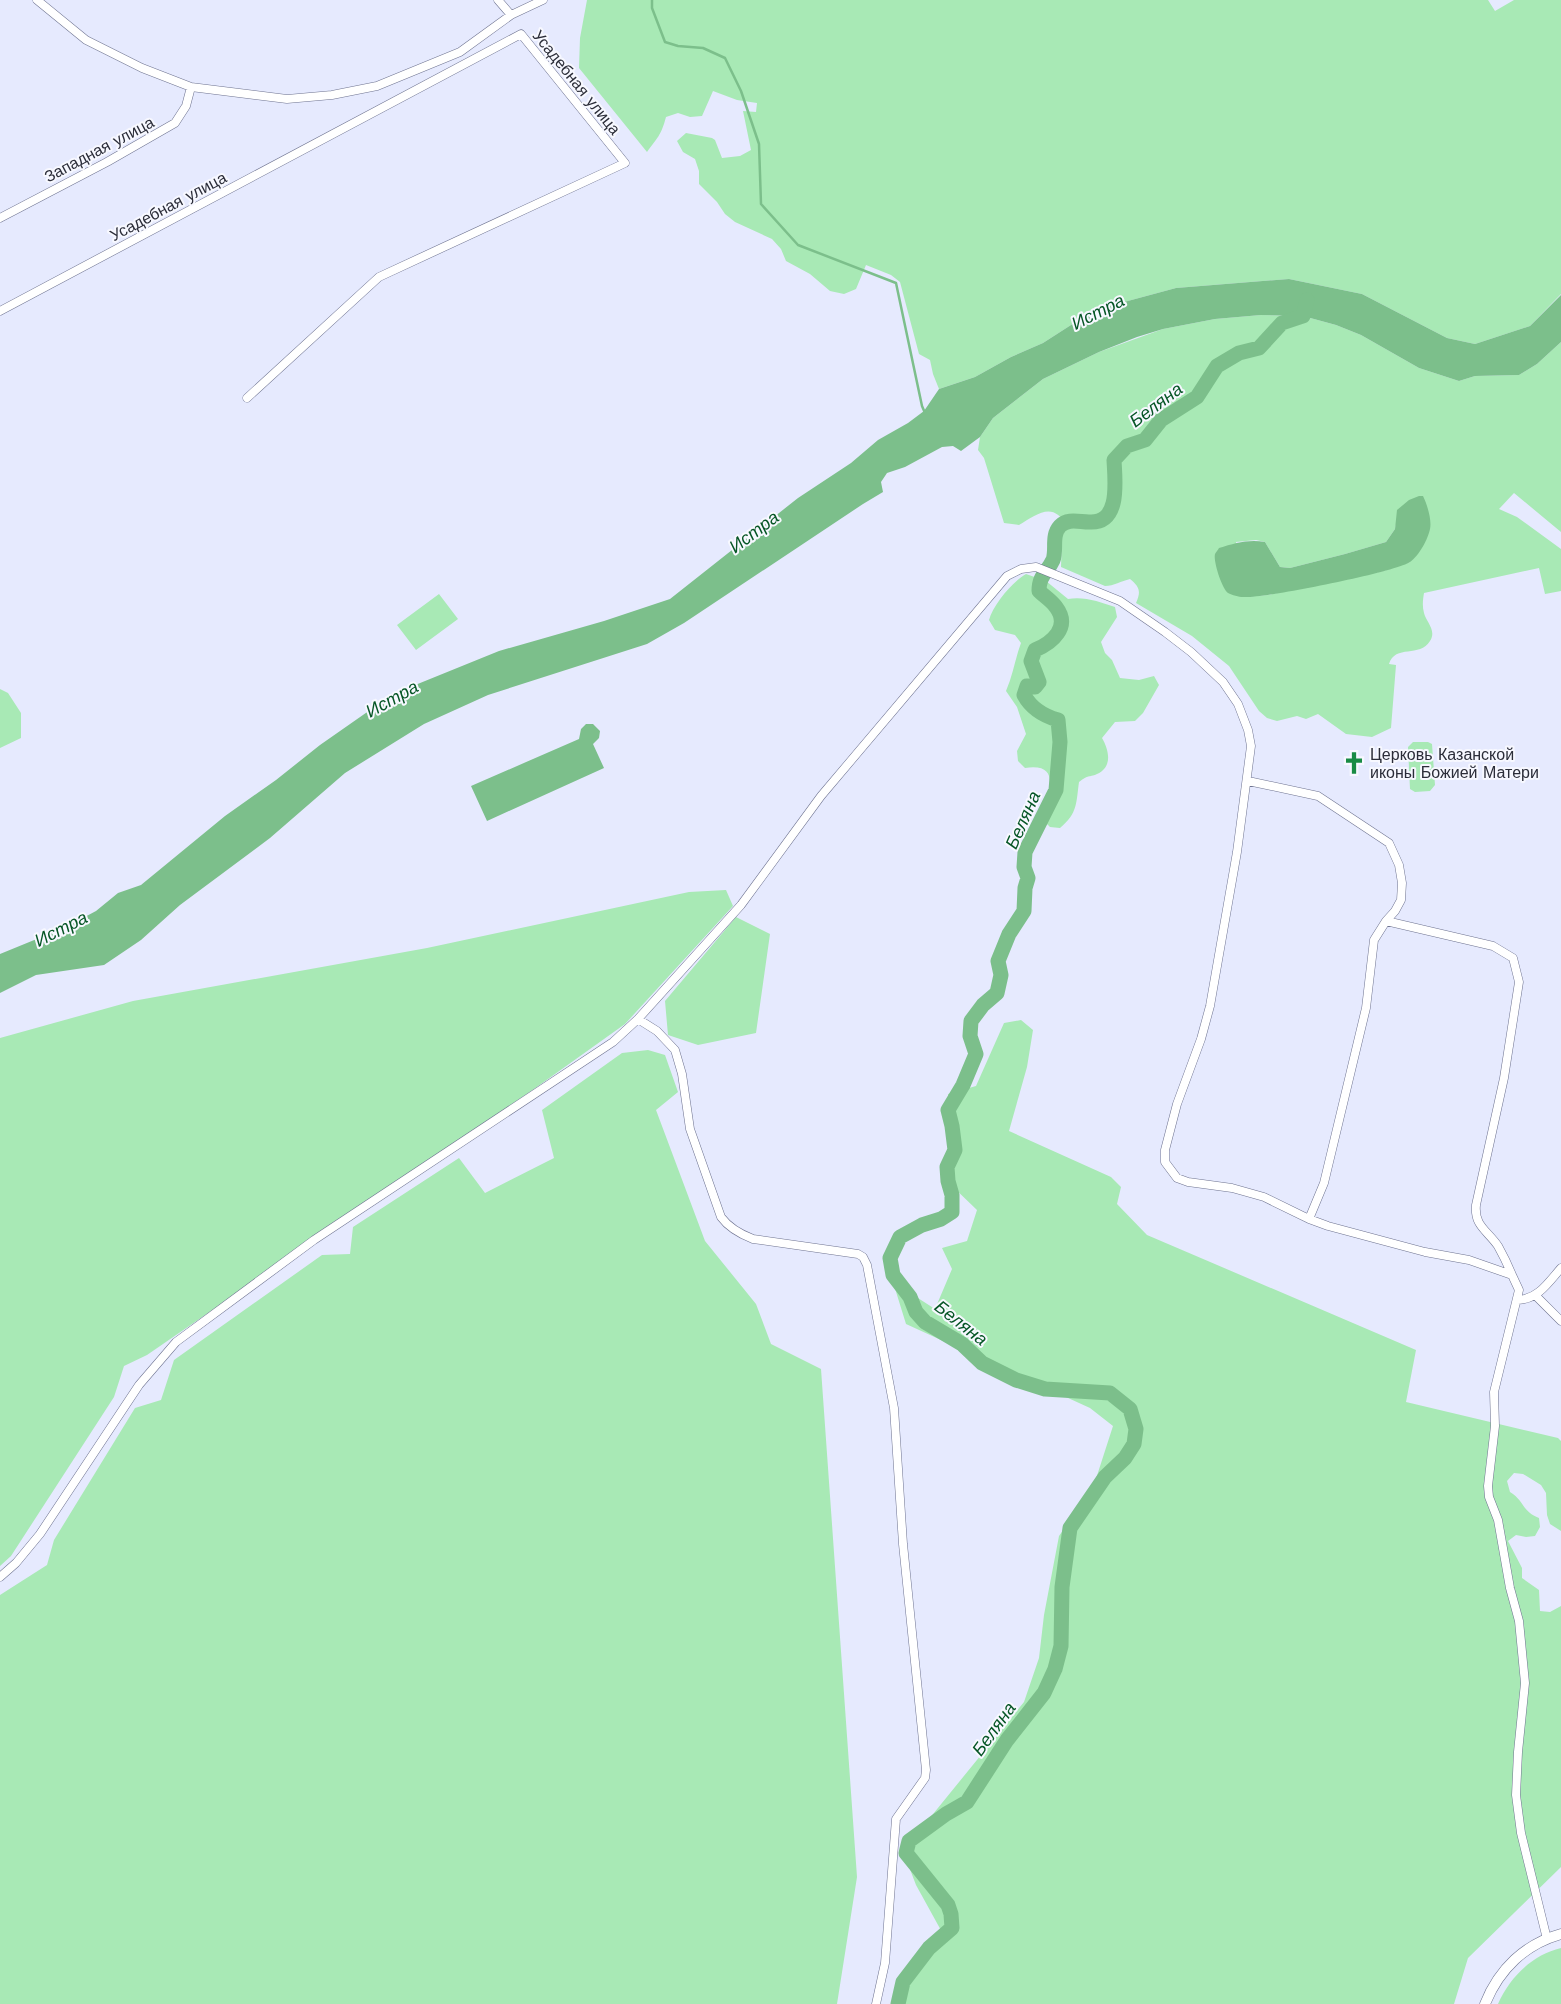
<svg xmlns="http://www.w3.org/2000/svg" width="1561" height="2004" viewBox="0 0 1561 2004" font-family="'Work Sans',sans-serif">
<style>
.green{fill:#a8e9b5;fill-rule:evenodd}
.water{fill:#7cbf8b}
.lines{fill:none;stroke-linecap:round;stroke-linejoin:round}
.stream{stroke:#7cbf8b;stroke-width:2.5}
.river{stroke:#7cbf8b;stroke-width:15}
.minor-casing{stroke:#6e7390;stroke-width:9}
.tertiary-casing{stroke:#6e7390;stroke-width:11}
.minor{stroke:#fff;stroke-width:8}
.tertiary{stroke:#fff;stroke-width:10}
.labels{text-anchor:middle;stroke-width:4;stroke-linejoin:round;paint-order:stroke}
.street-label{font-size:16px;fill:#2b2d39;stroke:#f7f8ff}
.poi-label{font-size:16px;fill:#2b2d39;stroke:#f7f8ff;text-anchor:start}
.water-label{font-size:18px;font-style:italic;fill:#065626;stroke:#f7f8ff}
</style>
<rect width="100%" height="100%" fill="#e6eafe"/>
<path class="green" d="M587 0H1488L1495 11 1514 0H1561V294L1530 326 1475 344 1447 338 1362 294 1289 279 1176 288 1113 305 1085 316 1043 343 1011 357 975 377 939 389 933 374 930 360 919 354 900 282 891 275 866 265 856 289 844 294 830 291 810 274 786 261 781 249 772 239 735 222 725 214 717 202 699 184V171L695 159 683 152 677 141 686 133 712 138 715 140 722 158 740 156 751 150 743 111 756 112 757 103 737 100 713 91 702 116 690 117 678 113 666 117C661 136 657 138 647 152L579 68 580 38Z
M1261 315 1303 316 1336 325 1361 335 1419 368 1459 381 1475 376 1519 375 1537 364 1561 342V532L1514 493 1499 509 1517 517 1561 549V591L1545 594 1539 568 1424 593C1423 599 1422 606 1424 613 1426 622 1437 630 1430 641 1420 658 1395 644 1389 664L1396 665 1391 728 1372 737 1346 734 1318 714 1306 719 1297 716 1277 721 1267 718 1259 711 1229 666 1192 636 1136 603C1141 592 1140 587 1130 579 1121 581 1114 586 1105 586L1061 567 1062 536 1067 527C1054 500 1037 514 1019 525L1004 523 984 458 978 450 980 437 993 418 1043 379 1099 352 1163 329 1215 319ZM1397 519 1410 562 1383 571 1268 595 1243 597 1236 542 1256 540 1265 542 1280 567 1290 568 1345 554 1386 542 1395 529Z
M1026 574 1046 581 1068 599C1084 596 1100 602 1115 607L1117 617 1101 642 1105 653 1112 660 1120 678 1139 680 1154 676 1159 685 1143 713 1135 721 1115 722 1102 738C1109 750 1113 767 1097 774 1088 778 1089 774 1079 782 1076 803 1078 813 1060 828L1050 827 1043 820C1043 800 1067 762 1025 768L1018 761 1017 751 1026 734 1017 707 1006 691C1013 675 1015 659 1021 643L1015 635 995 630 989 620C993 605 1012 582 1026 574Z
M439 594 458 619 416 650 397 625Z
M0 689 8 693 21 713V738L0 748Z
M1413 742H1428L1432 744 1435 785 1430 791 1415 792 1410 789 1408 747Z
M726 890 733 906 625 1024 534 1089 147 1355 124 1366 114 1397 11 1556 0 1566V1038L133 1001 427 948 689 892Z
M736 917 770 934 756 1033 698 1045 668 1035 665 1001Z
M1021 1020 1033 1030 1027 1067 1009 1131 1111 1177 1121 1187 1117 1204 1147 1235 1416 1350 1406 1402 1558 1438 1561 1441V1531L1550 1524 1547 1515 1546 1493 1541 1485 1523 1474 1514 1473 1507 1481 1510 1492C1524 1500 1522 1512 1539 1518L1540 1527 1535 1536 1526 1537 1516 1535 1508 1541 1522 1568V1578L1539 1590 1540 1611 1550 1612 1561 1606V1867L1468 1958 1454 2004H892L893 2000 943 1934 916 1885 903 1851 1024 1702 1039 1658 1044 1615 1059 1536 1093 1488 1113 1426 1090 1408 906 1324 893 1282 935 1309 952 1269 942 1248 967 1241 977 1210 949 1183 948 1094 976 1086 1004 1023Z
M648 1050 665 1055 678 1092 656 1110 705 1241 756 1304 771 1344 821 1369 857 1877 837 2004H0V1595L47 1565 54 1540 135 1408 161 1400 174 1360 322 1255 350 1254 353 1227 459 1158 485 1193 554 1158 542 1110 622 1053Z
M1561 1948V2004H1498C1510 1977 1532 1955 1561 1948Z"/>
<path class="water" d="M1289 279 1362 294 1447 338 1475 344 1530 326 1561 295V342L1537 364 1519 375 1475 376 1459 381 1419 368 1361 335 1336 325 1303 316 1261 315 1215 319 1163 329 1137 337 1099 352 1043 379 993 418 980 437 961 451 953 446 942 447 905 467 887 473 881 482 883 492 863 504 684 623 647 644 488 695 424 724 345 773 270 838 180 905 141 940 104 965 36 975 0 993V954L66 927 96 911 118 893 141 885 225 816 276 780 320 745 393 694 499 651 604 621 670 599 798 498 851 463 878 440 908 423 924 411 939 389 975 377 1011 357 1043 343 1085 316 1113 305 1176 288Z
M1419 496H1423C1427 504 1432 520 1430 529 1428 539 1419 556 1410 562 1396 572 1262 599 1243 597 1239 597 1232 595 1228 593 1222 589 1213 561 1215 554 1216 552 1218 550 1219 548 1235 543 1249 539 1265 542L1280 567 1290 568 1345 554 1386 542 1395 529 1397 510 1409 500Z
M586 724H593L600 731 599 738 593 744 604 768 487 821 471 786 579 739 581 729Z"/>
<g class="lines">
<path class="stream" d="M652 0V8L665 42 678 46 703 48 725 58 741 91 759 144 761 204 798 245 896 283 922 406 925 413"/>
<path class="river" d="M898 2004 903 1982 929 1948 952 1928 951 1914 948 1905 906 1853 909 1841 946 1814 967 1802 1007 1740 1044 1693 1055 1669 1061 1646 1062 1587 1070 1528 1105 1477 1125 1458 1134 1444 1136 1429 1130 1409 1110 1393 1045 1389 1016 1380 982 1363 962 1344 925 1322 916 1312 910 1297 893 1275 890 1258 900 1237 922 1225 941 1219 952 1212V1195L948 1181 947 1167 955 1150 952 1126 948 1110 963 1085 976 1054 970 1036 971 1021 983 1005 997 993 1001 975 998 961 1009 934 1024 911 1025 888 1028 878 1024 867 1025 852 1056 790 1060 742 1058 720C1044 716 1031 708 1024 695L1027 686 1035 687 1039 682 1031 661 1035 650C1052 643 1071 627 1056 607 1052 601 1044 596 1039 591 1039 575 1047 573 1053 560 1057 549 1051 536 1060 526 1068 518 1079 522 1089 522 1121 524 1115 481 1114 460L1127 446 1145 440 1161 420 1197 397 1217 366 1239 353 1259 348 1282 323 1303 316 1307 300"/>
<defs>
<path id="minor" d="M37 0 86 40 142 68 191 87 287 99 332 95 377 86 460 52 511 15 543 0
M498 0 511 15
M0 218 107 162 175 123 186 106 191 87
M0 311 521 34 625 163 379 277 247 398
M1248 781 1318 796 1389 843 1399 865 1402 883 1401 900 1395 911 1386 921
M638 1019 657 1031 675 1050 682 1074 690 1129 721 1217C729 1228 740 1234 753 1239L858 1254 863 1257 867 1265 894 1408 903 1544 926 1770 925 1778 896 1819 885 1963 876 2004
M1309 1219 1328 1226 1425 1252 1469 1260 1512 1275 1519 1290 1494 1392 1495 1426 1488 1486 1489 1497 1498 1520 1510 1588 1519 1621 1525 1683 1518 1752 1516 1795 1521 1833 1547 1939
M1536 1296 1561 1321
M1518 1300C1538 1299 1548 1283 1561 1268
M0 1577 16 1563 40 1534 139 1385 176 1342 314 1240 613 1042 638 1019 741 905 821 796 1007 576 1021 569 1036 567 1120 601 1165 632 1191 652 1223 682 1238 704 1248 730 1251 746 1237 852 1210 1006 1201 1039 1177 1104 1165 1150V1162L1177 1178 1188 1182 1232 1188 1264 1197 1309 1219 1324 1183 1366 1008 1374 940 1386 921 1493 946 1513 958 1519 982 1504 1078 1476 1205C1474 1226 1487 1230 1498 1246 1503 1255 1508 1265 1512 1275"/>
<path id="tertiary" d="M1485 2004C1499 1969 1525 1944 1561 1934"/>
</defs>
<use href="#minor" class="minor-casing"/>
<use href="#tertiary" class="tertiary-casing"/>
<use href="#minor" class="minor"/>
<use href="#tertiary" class="tertiary"/>
</g>
<defs>
<symbol id="church-bare" viewBox="-9 -9 18 18"><path d="M-1.2-6h2.4v3.5h3.3v2.4h-3.3V6h-2.4V-.1h-3.3v-2.4h3.3Z" fill="#198b44" stroke="#f7f8ff" stroke-width="2.5" paint-order="stroke"/></symbol>
</defs>
<g fill-rule="evenodd">
<use href="#church-bare" x="1338" y="747" width="32" height="32"/>
</g>
<g class="labels">
<g class="street-label">
<text transform="translate(577 82) rotate(51)" y="6">Усадебная улица</text>
<text transform="translate(99 149) rotate(-28)" y="6">Западная улица</text>
<text transform="translate(168 206) rotate(-28)" y="6">Усадебная улица</text>
</g>
<g class="poi-label">
<text x="1370" y="760">Церковь Казанской<tspan x="1370" dy="18">иконы Божией Матери</tspan></text>
</g>
<g class="water-label">
<text transform="translate(1098 312) rotate(-27)" y="6">Истра</text>
<text transform="translate(1156 405) rotate(-37)" y="6">Беляна</text>
<text transform="translate(754 532) rotate(-37)" y="6">Истра</text>
<text transform="translate(392 699) rotate(-29)" y="6">Истра</text>
<text transform="translate(1023 820) rotate(-66)" y="6">Беляна</text>
<text transform="translate(61 929) rotate(-27)" y="6">Истра</text>
<text transform="translate(961 1323) rotate(38)" y="6">Беляна</text>
<text transform="translate(994 1729) rotate(-54)" y="6">Беляна</text>
</g>
</g>
</svg>
